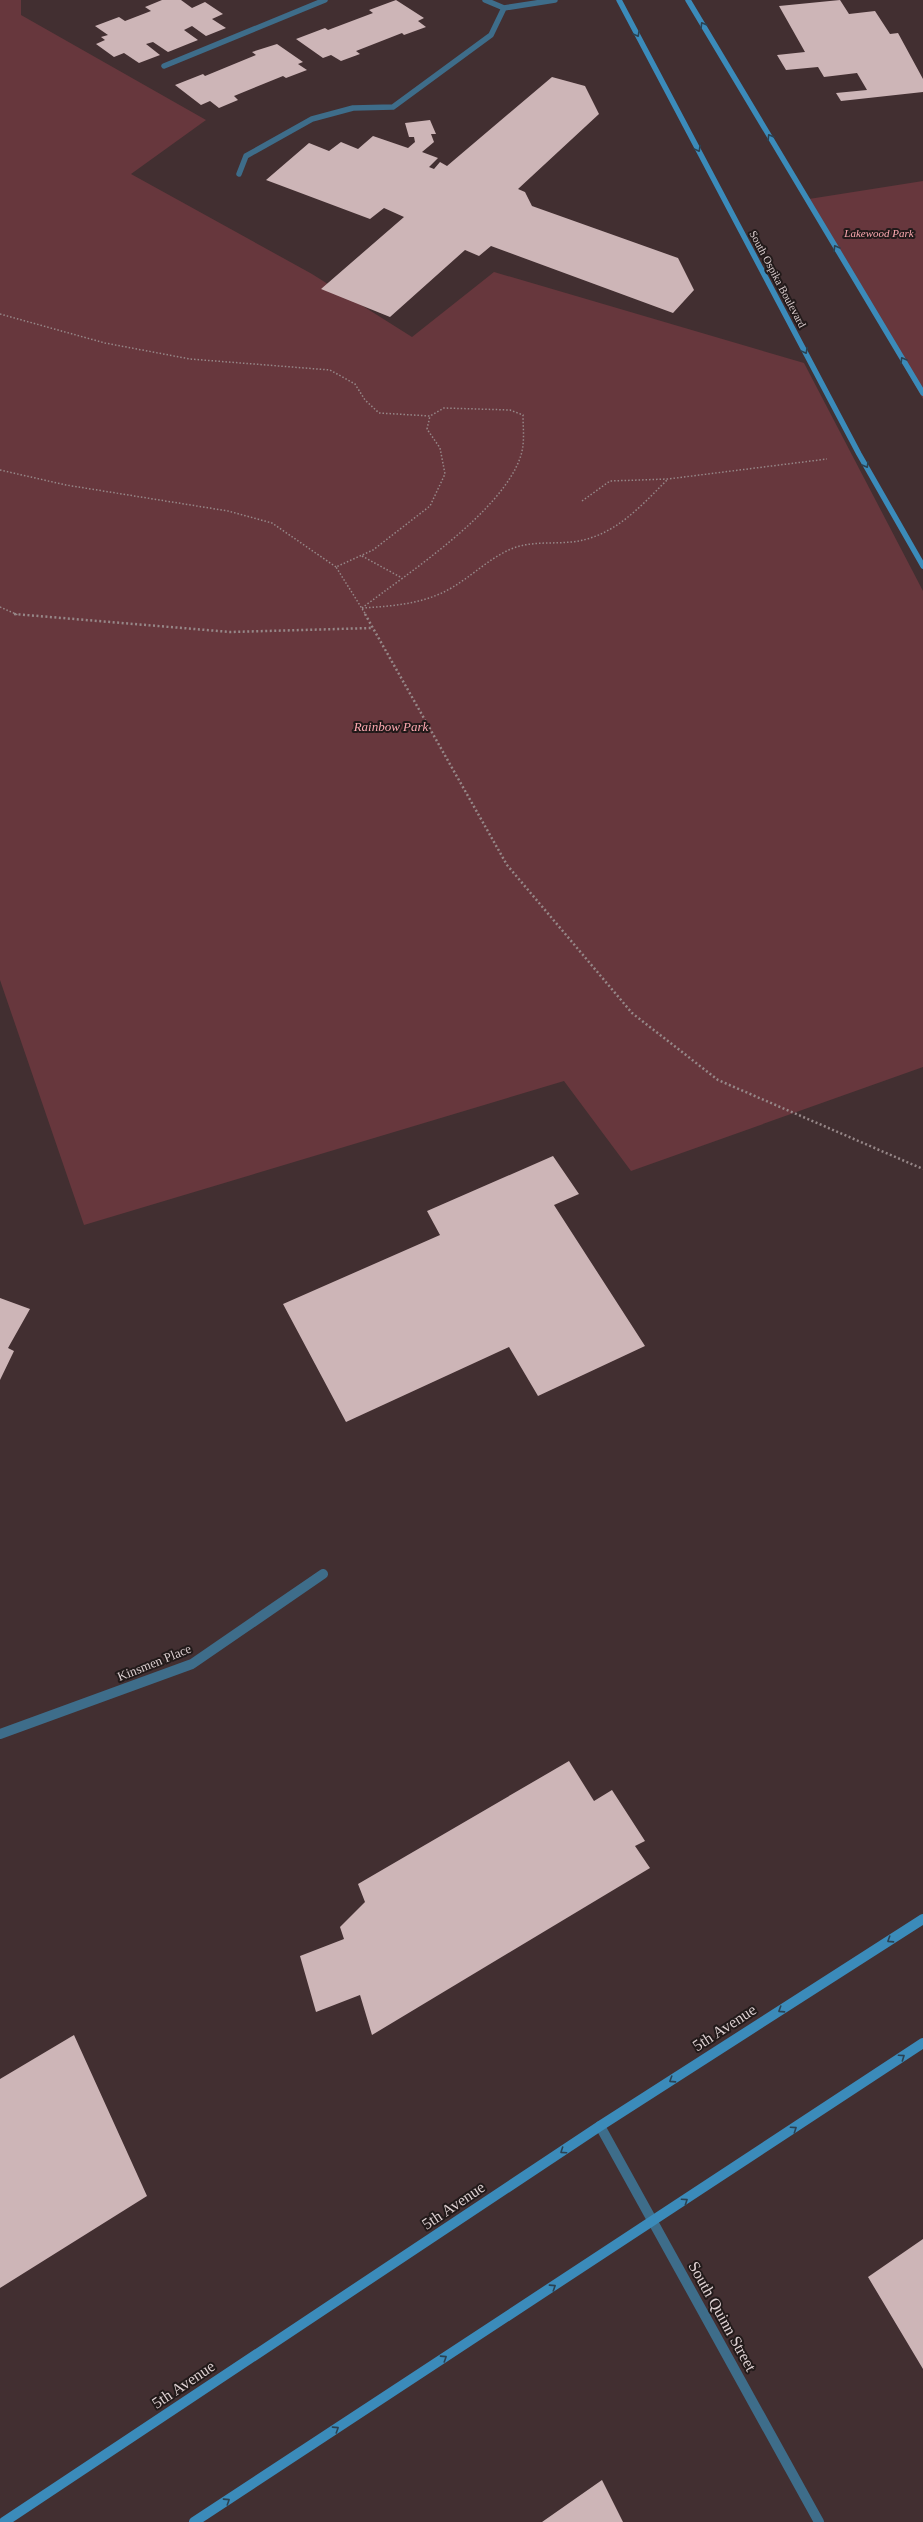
<svg xmlns="http://www.w3.org/2000/svg" width="923" height="2522" viewBox="0 0 923 2522" font-family="Georgia,serif">
<style>
.green{fill:#67373d}
.building{fill:#cdb5b7}
.lines{fill:none;stroke-linecap:round;stroke-linejoin:round}
.path-far1{stroke:#968788;stroke-width:1.5;stroke-dasharray:1.5 2;stroke-linecap:butt}
.path{stroke:#968788;stroke-width:2.5;stroke-dasharray:2 2.5;stroke-linecap:butt}
.service{stroke:#3e6d8a;stroke-width:5.5}
.minor{stroke:#3e6d8a;stroke-width:10}
.secondary-far1{stroke:#3b8bba;stroke-width:5.5}
.secondary{stroke:#3b8bba;stroke-width:10}
.oneway{stroke:#2b4252}
.labels{text-anchor:middle;stroke-width:4;stroke-linejoin:round;paint-order:stroke}
.far-park-label{font-size:11px;font-style:italic;fill:#fca8b0;stroke:#221a1a}
.far-street-label{font-size:11px;fill:#dccfd0;stroke:#221a1a}
.park-label{font-size:13px;font-style:italic;fill:#fca8b0;stroke:#221a1a}
.street-label{font-size:13px;fill:#dccfd0;stroke:#221a1a}
.near-street-label{font-size:16px;fill:#dccfd0;stroke:#221a1a}
</style>
<rect width="100%" height="100%" fill="#422f31"/>
<path class="green" d="M0 0H21V15L206 120 131 174 312 274 412 337 494 272 804 363 923 591V1067L631 1171 564 1081 84 1225 0 980Z
M923 181V399L809 199Z"/>
<path class="building" d="M162 0H181L192 8 205 2 223 14 212 19 226 28 206 36 192 26 184 30 198 40 168 52 153 42 146 44 160 55 139 63 124 53 114 57 96 44 105 40 101 37 108 35 95 26 119 17 125 21 151 11 145 7Z
M396 0 424 18 418 21 426 27 404 35 402 33 356 51 360 54 341 61 331 55 323 58 296 39 325 28 328 30 373 13 369 10Z
M840 0 849 14 875 11 890 34 898 33 923 79V92L841 101 836 93 867 90 857 73 824 77 818 67 786 70 777 55 805 52 779 6Z
M277 44 303 62 298 64 307 70 286 78 283 76 234 96 238 100 219 108 210 101 201 105 175 85 203 74 205 76 256 55 252 52Z
M552 77 585 86 599 114 518 189 525 192 532 206 678 258 694 290 673 313 491 246 479 256 465 250 390 317 321 289 404 217 384 208 370 219 266 180 309 143 329 151 341 142 358 149 373 136 408 148 415 142 414 137H409L405 123 430 120 436 134H431L434 142 422 152 438 158 429 167 434 169 440 162 447 166Z
M553 1156 579 1194 554 1205 645 1346 538 1396 509 1347 346 1422 283 1304 440 1235 427 1211Z
M0 1298 30 1309 8 1348 14 1351 0 1380Z
M569 1761 594 1801 612 1790 645 1841 635 1846 650 1868 372 2035 360 1995 316 2012 300 1956 344 1939 340 1927 365 1902 358 1884Z
M74 2035 147 2196 0 2288V2079Z
M923 2239V2369L868 2277Z
M602 2480 623 2522H542Z"/>
<g class="lines">
<path class="path-far1" d="M0 314 105 343 190 359 330 370 355 384 365 400 379 413 430 416 427 429 440 448 445 474 430 506 373 550 336 567 366 615
M0 470 66 485 228 511 272 523 336 567
M582 501 610 481 668 479 827 459
M362 556 402 578
M0 607 18 615
M362 608C408 573 504 511 521 455 525 442 523 428 523 415L510 410 444 408 430 416
M362 608C394 606 425 604 453 587 473 575 490 558 511 549 530 541 551 544 571 542 613 538 640 507 668 479"/>
<path class="path" d="M14 614 230 632 373 628
M365 614 507 865 632 1013 718 1080 923 1169"/>
<path class="service" d="M485 0 504 8 555 0
M164 66 325 0
M239 174 246 156 312 119 353 108 393 107 491 35 504 8"/>
<path class="minor" d="M0 1734 192 1664 323 1574
M600 2126 819 2522"/>
<path class="secondary-far1" d="M619 0 859 454 923 566
M688 0 923 393"/>
<path class="secondary" d="M4 2522 600 2126 923 1919
M194 2522 923 2043"/>
</g>
<defs><path id="oneway-chevron" d="M-2-3.5L2.5 0L-2 3.5" fill="none" stroke-width="1.6" stroke-linecap="round" stroke-linejoin="round"/></defs>
<g class="oneway">
<use href="#oneway-chevron" transform="translate(703 25) rotate(-121)"/>
<use href="#oneway-chevron" transform="translate(637 34) rotate(62)"/>
<use href="#oneway-chevron" transform="translate(770 137) rotate(-121)"/>
<use href="#oneway-chevron" transform="translate(698 149) rotate(62)"/>
<use href="#oneway-chevron" transform="translate(836 248) rotate(-121)"/>
<use href="#oneway-chevron" transform="translate(805 351) rotate(62)"/>
<use href="#oneway-chevron" transform="translate(903 360) rotate(-121)"/>
<use href="#oneway-chevron" transform="translate(866 465) rotate(60)"/>
<use href="#oneway-chevron" transform="translate(890 1940) rotate(147)"/>
<use href="#oneway-chevron" transform="translate(781 2010) rotate(147)"/>
<use href="#oneway-chevron" transform="translate(902 2057) rotate(-34)"/>
<use href="#oneway-chevron" transform="translate(672 2080) rotate(147)"/>
<use href="#oneway-chevron" transform="translate(794 2129) rotate(-34)"/>
<use href="#oneway-chevron" transform="translate(563 2151) rotate(146)"/>
<use href="#oneway-chevron" transform="translate(685 2201) rotate(-34)"/>
<use href="#oneway-chevron" transform="translate(553 2287) rotate(-33)"/>
<use href="#oneway-chevron" transform="translate(444 2358) rotate(-33)"/>
<use href="#oneway-chevron" transform="translate(336 2429) rotate(-33)"/>
<use href="#oneway-chevron" transform="translate(227 2501) rotate(-33)"/>
</g>
<g class="labels">
<g class="far-park-label">
<text x="879" y="237">Lakewood Park</text>
</g>
<g class="far-street-label">
<text transform="translate(778 279) rotate(62)" y="4">South Ospika Boulevard</text>
</g>
<g class="park-label">
<text x="391" y="731">Rainbow Park</text>
</g>
<g class="street-label">
<text transform="translate(154 1662) rotate(-22)" y="5">Kinsmen Place</text>
</g>
<g class="near-street-label">
<text transform="translate(724 2027) rotate(-33)" y="6">5th Avenue</text>
<text transform="translate(453 2205) rotate(-34)" y="6">5th Avenue</text>
<text transform="translate(723 2316) rotate(61)" y="6">South Quinn Street</text>
<text transform="translate(183 2384) rotate(-34)" y="6">5th Avenue</text>
</g>
</g>
</svg>
